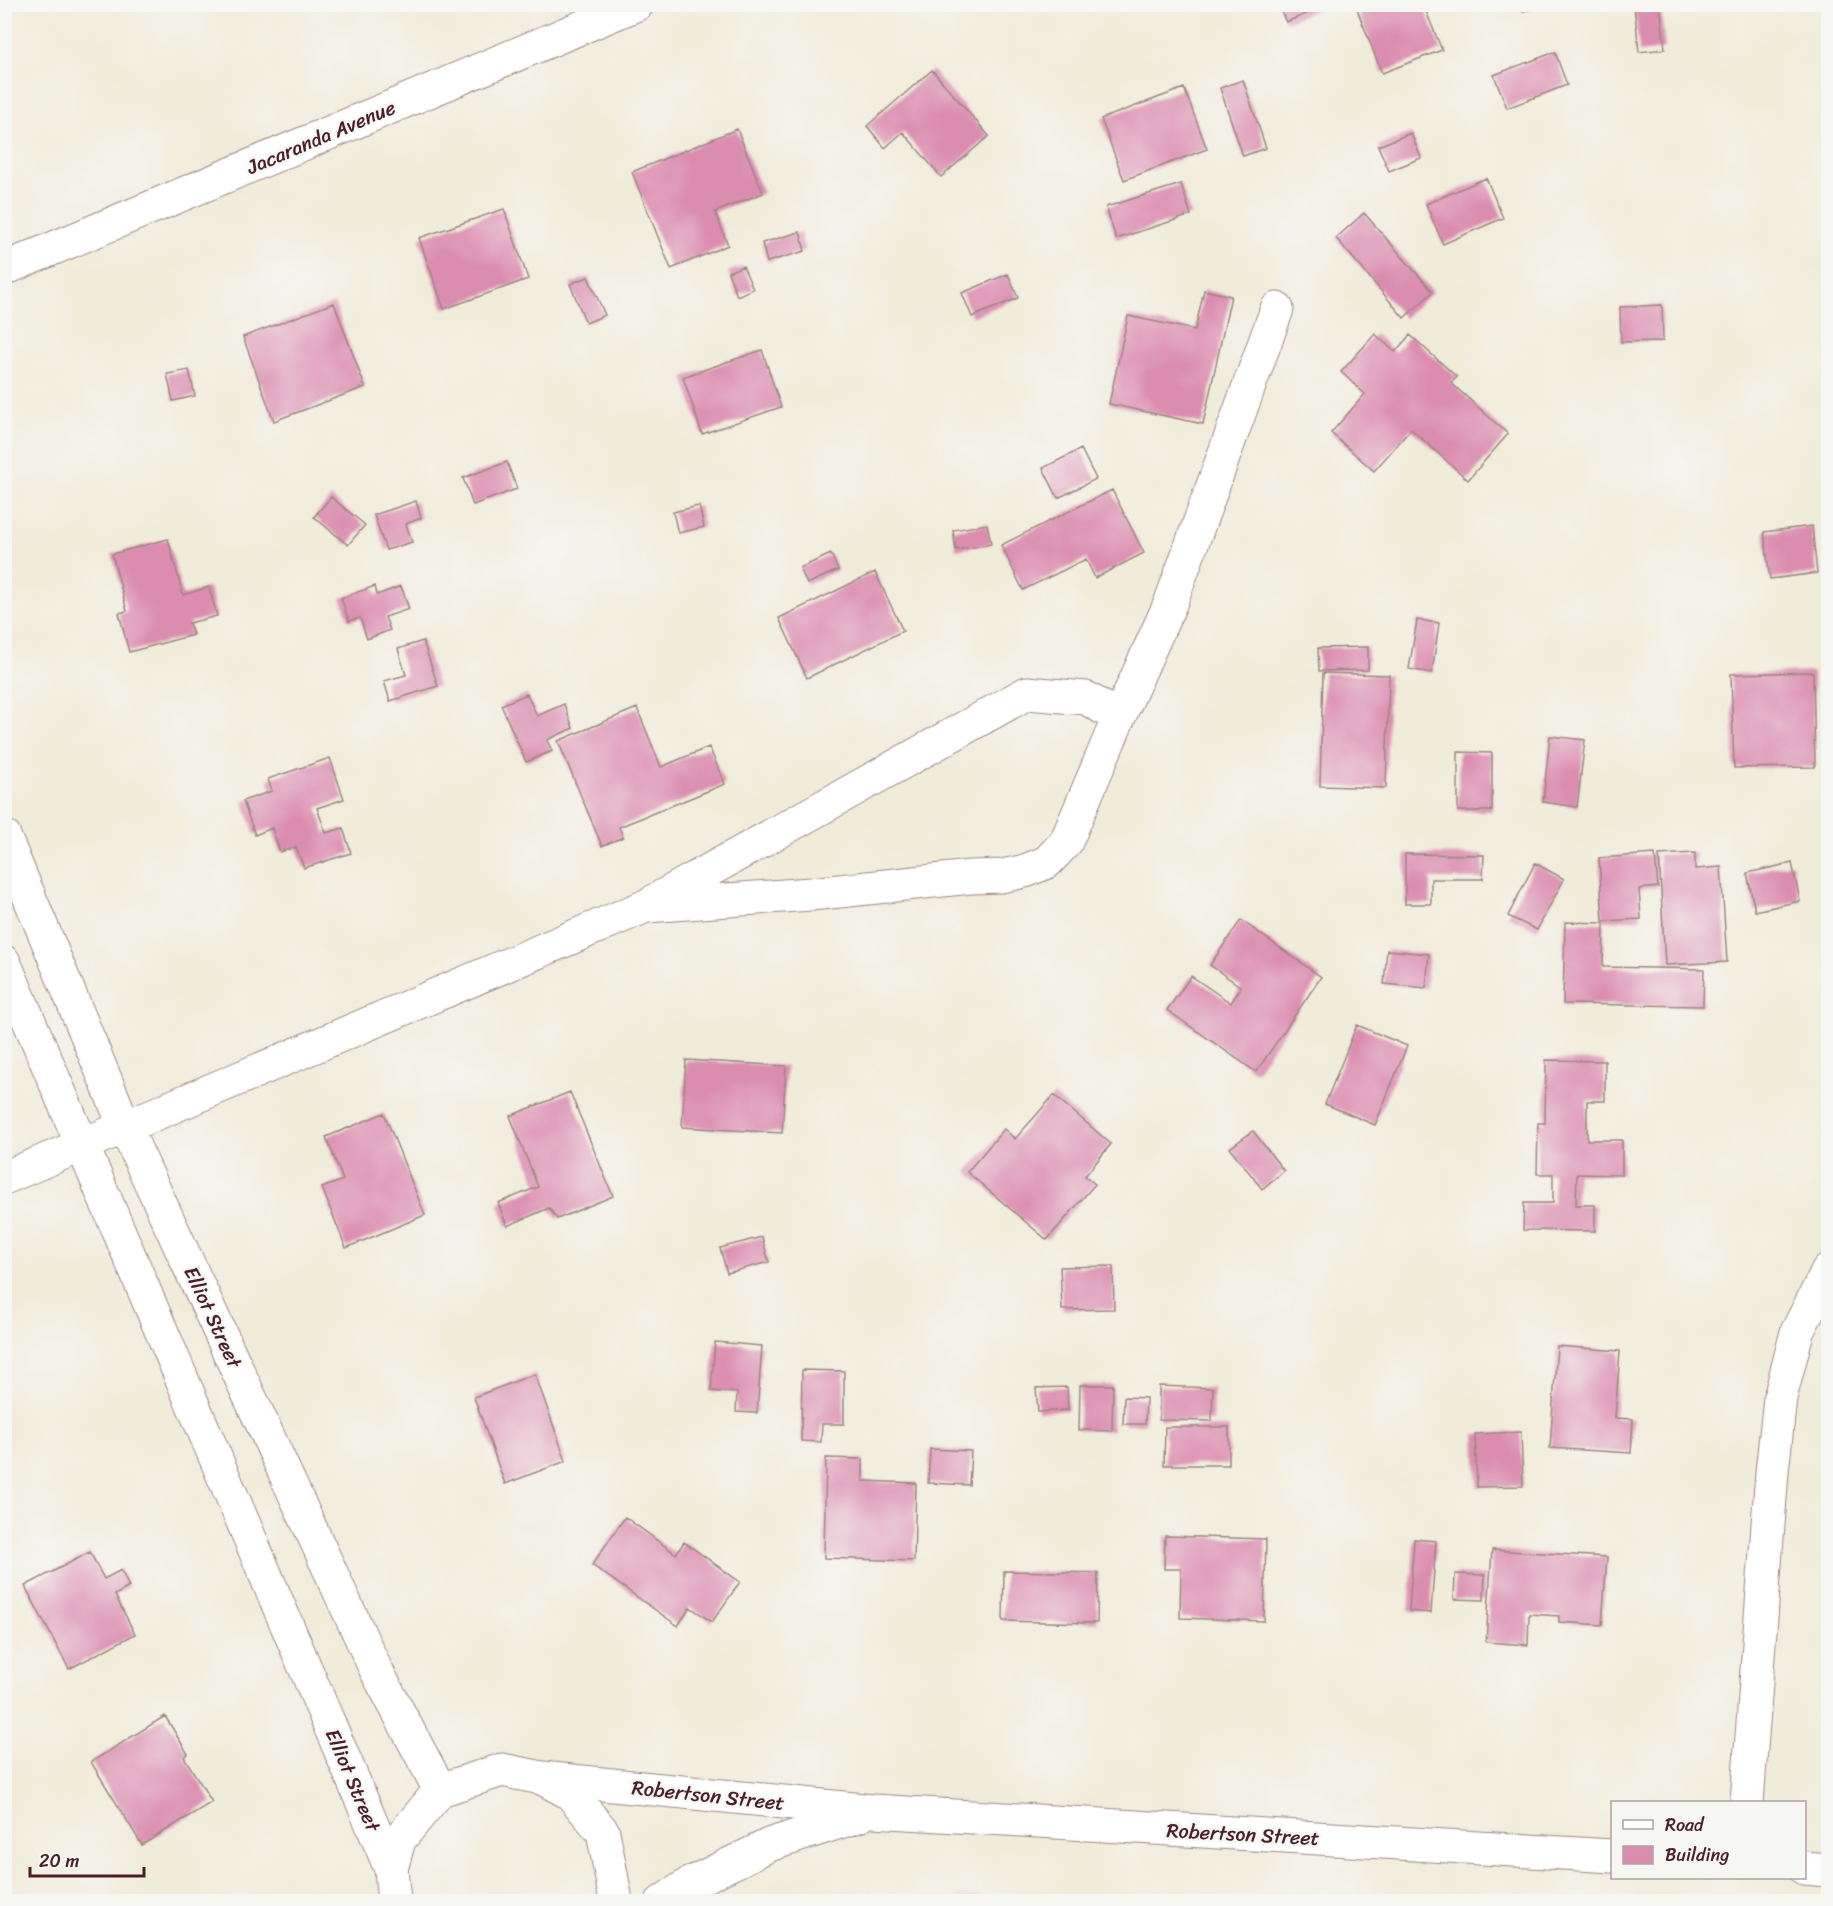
<svg xmlns="http://www.w3.org/2000/svg" width="1833" height="1906" viewBox="0 0 1833 1906" font-family="Sriracha,sans-serif">
<style>
.built{fill:#f6cfd6}
.building{fill:#db8db0}
.lines{fill:none;stroke-linecap:round;stroke-linejoin:round}
.minor-casing{stroke:#9d8682;stroke-width:35}
.minor{stroke:#fff;stroke-width:33}
.labels{text-anchor:middle;stroke-width:5;stroke-linejoin:round;paint-order:stroke}
.street-label{font-size:20px;fill:#4a1f2b;stroke:#f6f6f2}
</style>
<rect width="100%" height="100%" fill="#f6f6f2"/>
<filter id="ink" filterUnits="userSpaceOnUse"><feTurbulence type="fractalNoise" baseFrequency=".0167" numOctaves="2"/><feDisplacementMap in="SourceGraphic" scale="12" xChannelSelector="R" yChannelSelector="G"/><feConvolveMatrix kernelMatrix="1 2 1 2 8 2 1 2 1" color-interpolation-filters="sRGB"/></filter>
<filter id="wash" filterUnits="userSpaceOnUse"><feTurbulence type="fractalNoise" baseFrequency=".008" numOctaves="4" result="noise"/><feDisplacementMap in="SourceGraphic" scale="24" xChannelSelector="R" yChannelSelector="G"/><feGaussianBlur stdDeviation="1.35" result="paint"/><feColorMatrix in="noise" values="0 0 0 0 0 0 0 0 0 0 0 0 0 0 0 0 0 1.4 0 .05"/><feComposite in="paint" operator="in"/></filter>
<g filter="url(#wash)">
<rect width="100%" height="100%" fill="#f0ecda"/>
<path class="built" d="M958 1895 1090 1901H950Z"/>
<g id="blocks">
<path class="building" d="M1278 4H1329V5L1286 22Z
M1355 4H1423L1442 50 1382 73Z
M1634 4H1660L1665 49 1639 52Z
M1521 5H1547V6L1522 11Z
M1555 52 1567 85 1507 108 1494 75Z
M932 70 989 136 941 177 903 132 885 148 867 126Z
M1243 80 1266 148 1243 156 1220 88Z
M1184 88 1207 149 1124 180 1101 119Z
M737 129 763 193 715 212 728 245 671 269 632 172Z
M1411 133 1421 158 1389 171 1378 146Z
M1486 178 1503 218 1443 244 1426 204Z
M1181 184 1191 215 1116 239 1106 207Z
M504 209 528 279 444 309 419 238Z
M1364 213 1433 292 1404 318 1336 238Z
M800 232 805 251 767 262 762 243Z
M743 266 753 289 737 296 728 272Z
M1008 274 1018 298 972 317 962 293Z
M588 277 605 315 586 323 570 284Z
M1204 290 1231 296 1203 424 1109 404 1128 316 1195 330Z
M334 303 365 387 274 421 243 337Z
M1662 305 1663 341 1621 342 1620 307Z
M1375 334 1395 352 1410 335 1457 377 1451 383 1508 434 1468 480 1411 429 1374 471 1331 433 1365 394 1341 372Z
M762 350 781 407 702 434 683 377Z
M189 370 195 396 173 401 167 374Z
M1081 449 1096 479 1058 498 1043 468Z
M507 462 517 489 473 505 463 478Z
M1112 490 1144 553 1095 578 1086 559 1023 590 1001 545Z
M331 497 365 525 348 545 314 517Z
M416 501 421 518 406 524 412 542 386 550 374 515Z
M699 506 704 527 678 533 673 512Z
M987 524 991 544 956 550 953 530Z
M1812 526 1817 573 1770 579 1764 532Z
M168 539 183 595 209 587 217 616 189 623 193 635 129 652 119 613 127 611 112 554Z
M831 554 838 570 807 584 800 568Z
M875 572 903 631 807 678 779 618Z
M375 586 377 595 401 586 409 609 385 617 390 630 367 639 360 618 349 621 341 598Z
M1417 620 1439 623 1432 673 1409 669Z
M423 641 438 686 390 701 384 681 406 675 398 649Z
M1368 647V670L1319 671 1318 648Z
M1813 672 1815 767 1734 768 1731 674Z
M1323 673 1389 675 1386 788 1320 786Z
M527 694 537 716 564 704 573 728 547 740 552 751 526 762 501 705Z
M637 708 661 767 709 747 725 784 619 827 623 837 602 846 558 741Z
M1550 736 1585 740 1577 807 1543 802Z
M1458 752 1492 753V811H1458Z
M330 758 344 799 317 808 326 833 343 828 351 853 304 868 296 847 280 852 272 828 255 835 243 801 272 791 268 779Z
M1695 853V869L1721 867 1727 962 1665 965 1659 855Z
M1405 854 1484 855 1483 879H1431V904H1405Z
M1655 854 1658 887 1639 889 1641 919 1603 921 1599 858Z
M1535 863 1564 879 1537 930 1508 916Z
M1792 863 1800 901 1755 911 1747 873Z
M1241 920 1321 977 1256 1072 1167 1010 1191 976 1231 1003 1241 987 1210 965Z
M1565 922 1604 923 1603 967 1704 969 1703 1006 1563 1004Z
M1387 950 1429 954 1426 988 1384 984Z
M1357 1025 1407 1046 1375 1125 1325 1104Z
M686 1060 786 1066 782 1133 682 1127Z
M1546 1060 1605 1061V1101H1587V1140H1622V1175L1577 1174 1576 1205H1595V1231L1523 1230 1524 1203H1553V1174H1537L1538 1123H1545Z
M570 1092 613 1196 557 1219 549 1208 507 1226 498 1203 538 1187 510 1116Z
M1054 1095 1111 1144 1085 1176 1095 1184 1047 1240 967 1172 1004 1129 1015 1139Z
M384 1113 425 1215 346 1248 322 1188 343 1180 326 1137Z
M1253 1131 1284 1171 1262 1189 1230 1148Z
M762 1237 769 1262 727 1273 720 1248Z
M1113 1266 1114 1309 1062 1310 1060 1267Z
M715 1342 762 1346 757 1413 736 1412 737 1393 711 1391Z
M1557 1346 1620 1351 1615 1418 1633 1419 1631 1453 1550 1448Z
M802 1370 844 1371V1424H822L821 1442 801 1441Z
M535 1374 566 1461 505 1484 474 1397Z
M1080 1385H1113L1112 1431 1079 1430Z
M1159 1386 1213 1388 1212 1421 1159 1420Z
M1067 1387 1068 1410 1038 1412 1036 1388Z
M1124 1397 1146 1398 1145 1424H1123Z
M1165 1427H1229V1465H1164Z
M1521 1432 1523 1486 1477 1487 1475 1434Z
M930 1449 971 1451 969 1485 928 1483Z
M826 1458 863 1459V1481L916 1483 914 1561 824 1558Z
M625 1517 676 1554 684 1542 740 1582 712 1622 690 1607 678 1626 592 1565Z
M1165 1536 1266 1539 1264 1621 1180 1618 1181 1569H1164Z
M1414 1539 1436 1541 1431 1613 1409 1611Z
M1492 1550 1607 1557 1602 1625 1559 1622V1616L1529 1614 1528 1645 1486 1642Z
M90 1552 104 1579 121 1570 129 1587 115 1595 135 1634 69 1669 25 1586Z
M1004 1571 1098 1573 1097 1623 1003 1621Z
M1455 1574 1485 1575 1484 1600 1454 1599Z
M165 1716 188 1754 184 1757 212 1802 142 1845 91 1762Z"/>
</g>
</g>
<g filter="url(#ink)">
<use href="#blocks" fill-opacity="0" stroke="#9d8682" stroke-width="1.5"/>
<g class="lines">
<defs>
<path id="minor" d="M4 269 637 4
M4 836 125 1127 376 1670 440 1790
M656 900 1027 693 1086 698 1119 717
M4 962 391 1869
M4 1178 646 906 811 894 971 877 1002 876 1025 871 1047 862 1066 842 1119 717 1170 604 1277 309
M542 1778 874 1811 1612 1856
M1747 1802 1772 1472 1780 1398 1797 1332 1828 1270
M1804 1868 1828 1870
M394 1902 391 1869 399 1840 440 1790 502 1770 542 1778 570 1793 603 1832 615 1895 613 1902
M662 1902 689 1884 769 1845 861 1815"/>
</defs>
<use href="#minor" class="minor-casing"/>
<use href="#minor" class="minor"/>
</g>
</g>
<g class="labels">
<g class="street-label">
<text transform="translate(321 137) rotate(-23)" y="7">Jacaranda Avenue</text>
<text transform="translate(213 1317) rotate(65)" y="7">Elliot Street</text>
<text transform="translate(353 1780) rotate(67)" y="7">Elliot Street</text>
<text transform="translate(708 1795) rotate(6)" y="7">Robertson Street</text>
<text transform="translate(1243 1834) rotate(3)" y="7">Robertson Street</text>
</g>
</g>
<rect width="1833" height="1906" fill="none" stroke="#f6f6f2" stroke-width="24"/>
<rect x="1611" y="1801" width="195" height="78" fill="#f6f6f2" stroke="#b1a0a2" stroke-width="1.5"/>
<rect x="1623" y="1820" width="30" height="9" fill="#ffffff" stroke="#b1a0a2" stroke-width="1.5"/>
<text x="1665" y="1831" font-size="18" fill="#4a1f2b">Road</text>
<rect x="1623" y="1846" width="30" height="18" fill="#db8db0" stroke="#b1a0a2" stroke-width="1.5"/>
<text x="1665" y="1861" font-size="18" fill="#4a1f2b">Building</text>
<path d="M30 1867v9h114v-9" fill="none" stroke="#4a1f2b" stroke-width="3"/>
<text x="39" y="1867" font-size="18" fill="#4a1f2b" stroke="#f6f6f2" stroke-width="4.5" paint-order="stroke">20 m</text>
</svg>
